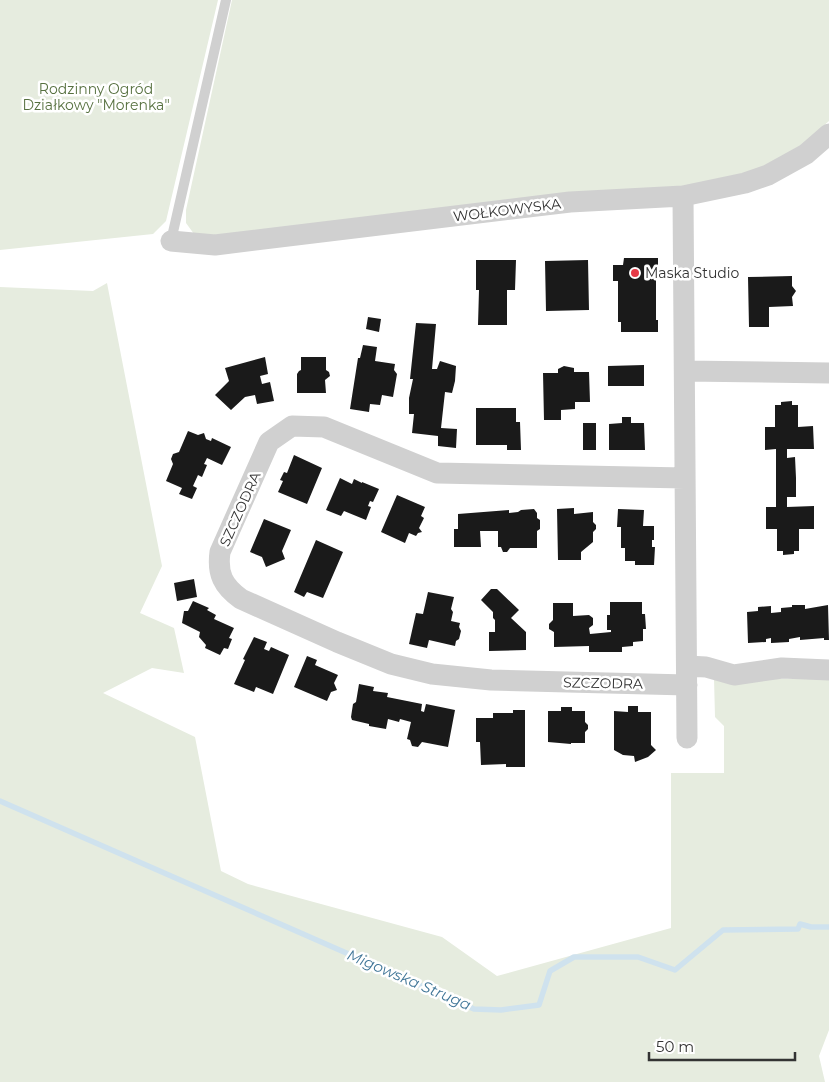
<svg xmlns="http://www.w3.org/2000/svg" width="829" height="1082" viewBox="0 0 829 1082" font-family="Montserrat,sans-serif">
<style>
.green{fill:#e6ecdf}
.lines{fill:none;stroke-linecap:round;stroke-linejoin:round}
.stream{stroke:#cfe2ee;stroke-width:5.5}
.building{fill:#1a1a1a}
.service{stroke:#d0d0d0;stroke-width:10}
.minor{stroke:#d0d0d0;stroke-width:21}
.poi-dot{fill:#e63946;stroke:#fff;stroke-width:2}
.labels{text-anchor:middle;stroke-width:5;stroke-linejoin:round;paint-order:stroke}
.park-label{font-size:14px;fill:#56703f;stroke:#fff}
.street-label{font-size:14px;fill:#333;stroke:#fff}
.poi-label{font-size:14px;fill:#333;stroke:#fff;text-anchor:start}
.water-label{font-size:15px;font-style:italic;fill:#3f7597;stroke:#fff}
</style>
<rect width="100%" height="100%" fill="#fff"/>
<path class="green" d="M0 0H218L166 221 153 234 0 250Z
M232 0H829V121C815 134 800 147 784 157 752 176 713 182 678 191L208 236 194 234 186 223V210Z
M107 283 162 566 140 613 174 628 184 673 152 668 103 693 195 737 221 871 248 884 442 937 497 976 671 928V773H724V726L715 717 714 678 829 679V1030L819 1056 825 1082H0V287L93 291Z"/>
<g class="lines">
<path class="stream" d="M0 801 474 1009 501 1010 539 1005 550 971 574 957H638L675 970 723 930 798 929 800 924 811 927H829"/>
</g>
<path class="building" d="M624 258H658V280H656V320H658V332H621V322H618V281H613V265H623Z
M476 260H516L515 290H507V325H478L479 290H476Z
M588 260 589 310 546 311 545 261Z
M792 276V286L796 291 792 297 793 306 769 307V327H749L748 277Z
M368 317 381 319 379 332 366 329Z
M416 323 436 324 432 369H437L440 361 456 366 455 381 452 393 445 392 441 428 457 429 456 448 438 446V436L412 433 414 414H409V398L413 379H410Z
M363 345 377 347 375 361 395 364 394 370 397 374 393 397 382 395 380 405 370 404 369 412 350 409 358 358H360Z
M265 357 268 374 260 376 262 384 270 382 274 401 257 404 255 395 245 397 231 410 215 395 229 381 225 368Z
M301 357H326V370L329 372 330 376 325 380 326 393H297V374L299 371 301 370Z
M644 365V386H608V366Z
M564 366 574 368V372H589L590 402H575V409L561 410V420H544L543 373H558V369Z
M792 401V405H798V427L813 426 814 449H787V458L795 457 796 478V497H787V507L814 506V529H799V551H794V554L783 555V551H777V529H766V507H776V449L765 450V427H775V405H781V402Z
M476 408H516V422H520L521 450H507V445H476Z
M622 417H631V423H644L645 450H609V424L622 423Z
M583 423H596V450H583Z
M188 431 198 435 204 433 206 439 211 441 212 438 231 447 222 465 207 458 204 464 207 465 202 477 198 475 193 486 197 488 192 499 179 494 182 488 166 481 173 464 171 459 173 454 179 452Z
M294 455 322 468 307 504 278 492 283 481 280 480 284 472 287 473Z
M340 478 352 484 354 479 362 483V482L379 489 373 502 370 501 368 506 371 507 366 520 344 511 341 516 326 510Z
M397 495 425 507 421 516 424 518 419 528 422 532 418 533 416 536 409 533 405 543 381 532Z
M574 508V514L593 512V522L596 525V529L593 532V542L581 552V560H558L557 509Z
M534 509 537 513V518L540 520V529L537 531V548H510L507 552H503L501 547H498V531H480L481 547H454V529H458V514L509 510V513L518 512 521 510Z
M618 509 644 510 643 526H654V540H652V547H655L654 565H635V561H625V548H621V527H617Z
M264 519 291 530 282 551 285 559 266 567 262 557 250 552Z
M316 540 343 552 323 598 307 592 304 597 294 592Z
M194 579 197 597 177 601 174 583Z
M491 589H497L519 610 511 618 526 632V650L489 651V632H495V620L493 618V612L481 600Z
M428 592 454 597 451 609 453 612 451 621 460 623 459 627 461 631 459 639 456 641 455 646 429 640 427 648 409 644 416 613 423 614Z
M193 601 209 608 207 610 216 615 214 619 234 628 229 638 232 639 228 649 224 648 220 655 205 648 206 645 199 637 200 632 182 623 184 611H188Z
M610 602H642V614H645L646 629H643V641L633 642V646L622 647V652H589V646L554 647V632L549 629V624L553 620V603H573V616L589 615 593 618V625L589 628 590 634 611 632V630H607V615H610Z
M792 605H805V609L828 605 829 640H824V638L800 640V637L789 639V642L771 643V638L766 639V642L748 643 747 612 758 611V607L771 606V613L781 612V608L792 607Z
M254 637 267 642 264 649 269 651 271 647 289 655 273 694 256 687 254 692 234 684 245 660 243 659Z
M307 656 317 660 315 665 338 675 334 683 337 690 331 692 327 701 294 687Z
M359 684 374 687 373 691 388 693 387 697 422 704 421 711 424 712 426 704 455 710 448 747 422 742 418 747 412 746 410 740 407 739 411 722 400 719 399 722 388 719 386 729 369 726V724L352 720 351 717 353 704 356 702Z
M628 706H638V712H651V745L656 750 648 757 635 762 634 756 623 755 614 750V711L628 712Z
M561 707H572V711H585V722L588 725V729L585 732V743H571V744L548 742V711H561Z
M513 710H525V767H506V764L481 765 480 742H476V718H493V713H513Z"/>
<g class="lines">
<path class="service" d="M171 241 226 0"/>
<path class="minor" d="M683 196 687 738
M171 241 215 245 570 202 683 196 745 183 768 175 806 154 829 134
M685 371 829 373
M685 478 437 473 324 427 292 426 269 442 220 552C217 574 223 586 241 599L337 642 391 664 432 674 491 680 687 685
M687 666 706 667 734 675 782 668 829 670"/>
</g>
<circle class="poi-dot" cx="635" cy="273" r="5"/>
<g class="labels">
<g class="park-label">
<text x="96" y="94">Rodzinny Ogród<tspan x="96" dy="16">Działkowy "Morenka"</tspan></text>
</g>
<g class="street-label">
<text transform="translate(507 210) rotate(-7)" y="5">WOŁKOWYSKA</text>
<text transform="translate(240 509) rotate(-66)" y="5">SZCZODRA</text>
<text transform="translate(603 683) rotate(1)" y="5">SZCZODRA</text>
</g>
<g class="poi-label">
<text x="645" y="278">Maska Studio</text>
</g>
<g class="water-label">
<text transform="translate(409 980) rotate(23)" y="5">Migowska Struga</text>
</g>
</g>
<path d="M649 1052v8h146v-8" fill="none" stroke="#333333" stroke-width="2.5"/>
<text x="656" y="1052" font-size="15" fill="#333333" stroke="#ffffff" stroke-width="4" paint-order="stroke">50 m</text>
</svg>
